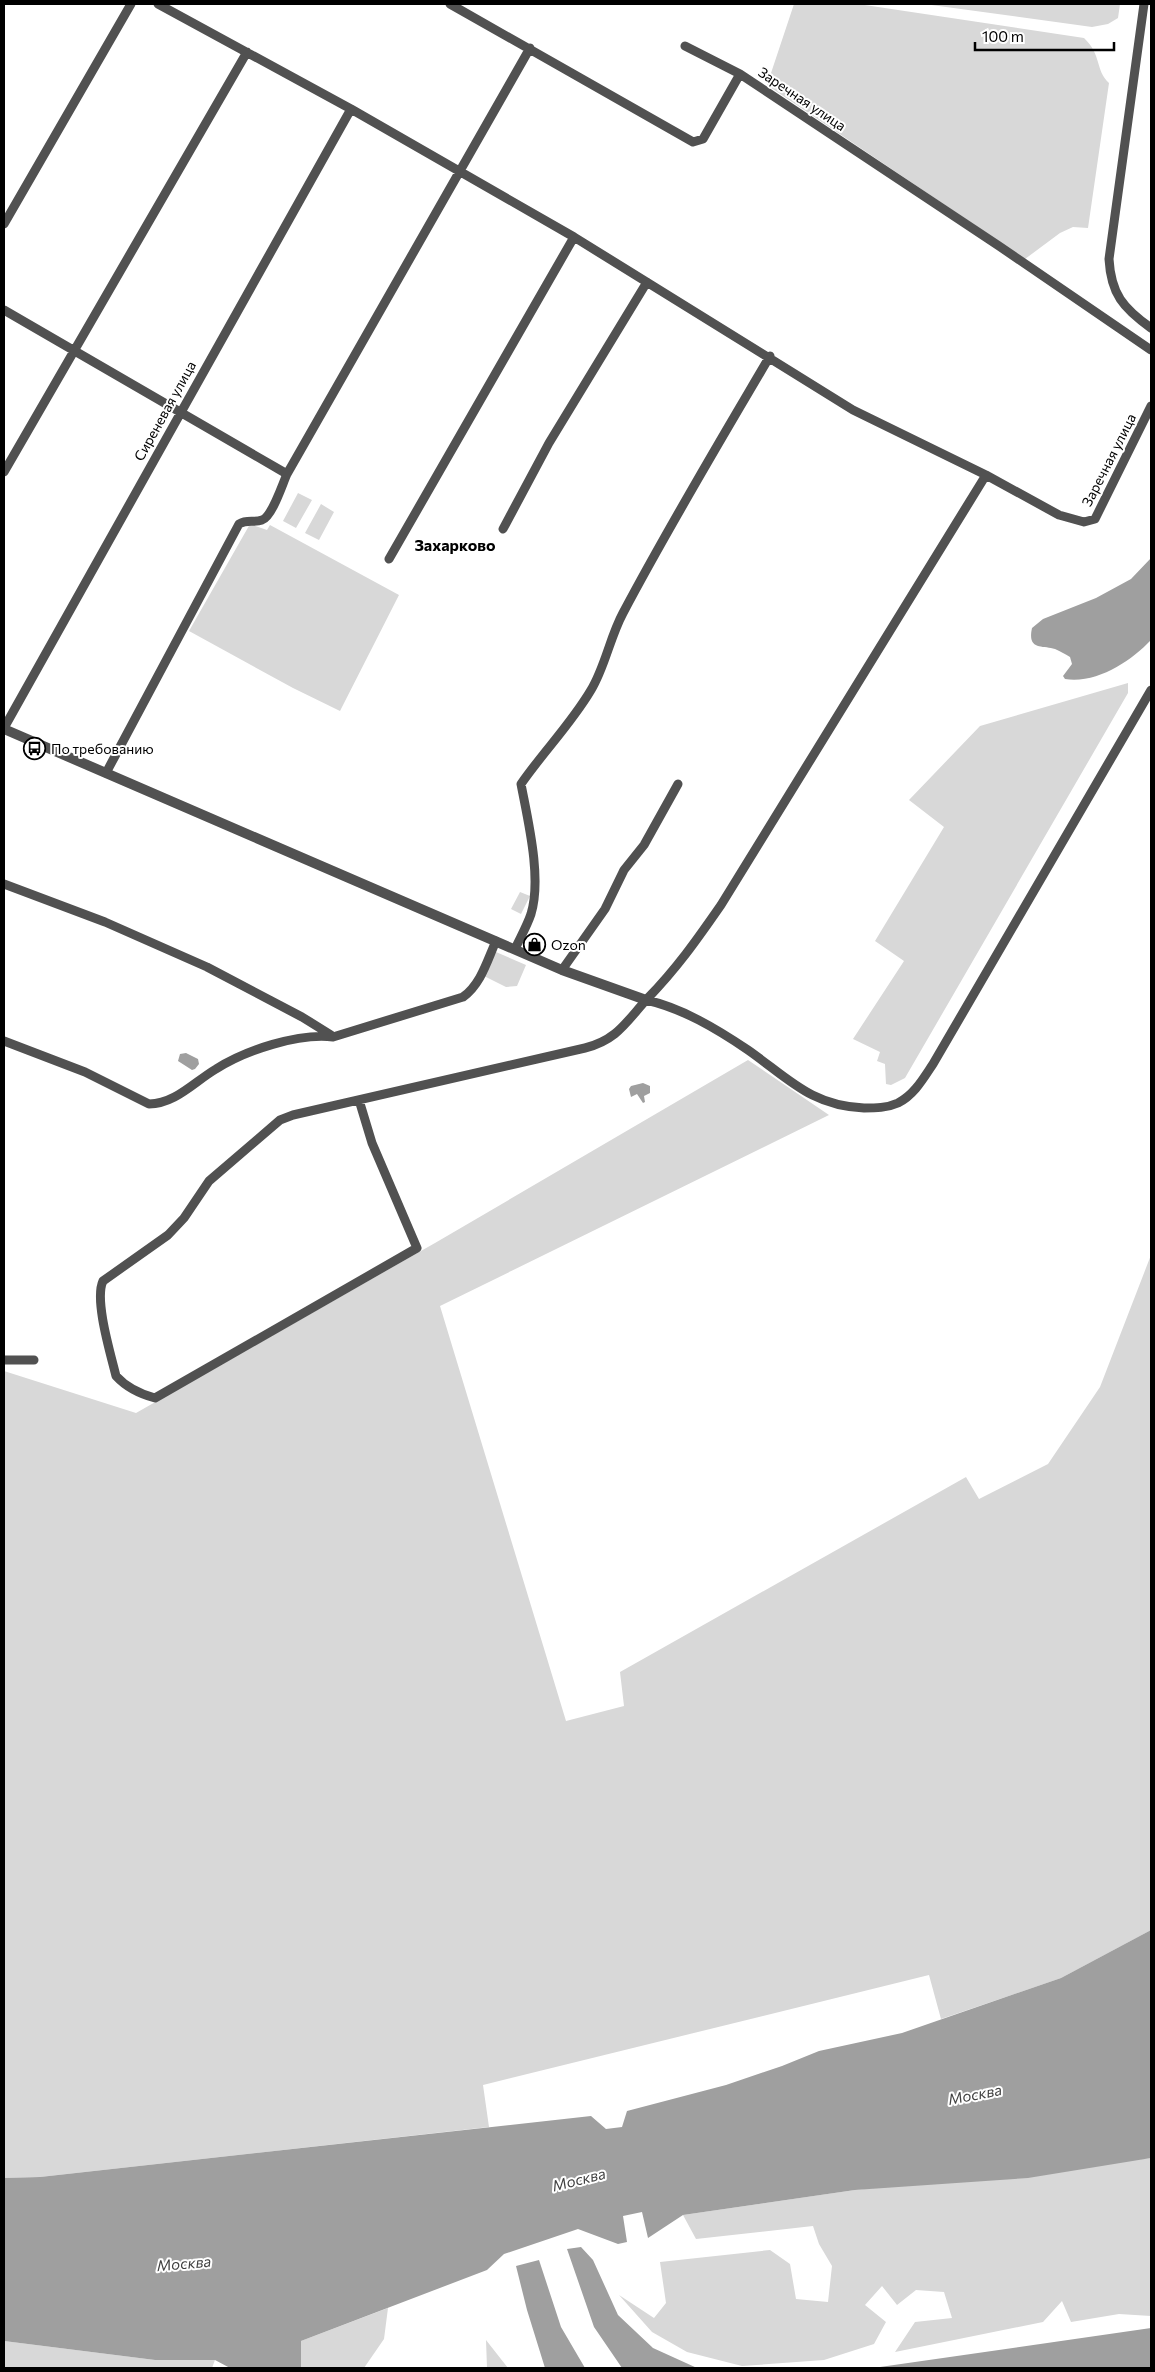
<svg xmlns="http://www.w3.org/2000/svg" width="1155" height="2372" viewBox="0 0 1155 2372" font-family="Commissioner,sans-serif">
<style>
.green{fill:#d8d8d8}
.water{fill:#9f9f9f}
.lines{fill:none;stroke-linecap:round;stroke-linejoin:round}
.minor{stroke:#515151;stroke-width:9}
.tertiary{stroke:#515151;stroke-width:10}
.labels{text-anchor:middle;stroke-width:4;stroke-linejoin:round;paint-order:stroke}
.street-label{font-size:14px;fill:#000;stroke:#fff}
.poi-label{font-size:14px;fill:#000;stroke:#fff;text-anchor:start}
.water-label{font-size:15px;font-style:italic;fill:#404040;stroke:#fff}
.quarter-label{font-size:16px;font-weight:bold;fill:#000;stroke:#fff}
</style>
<rect width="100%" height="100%" fill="#fff"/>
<path class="green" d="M794 4H858L1084 38C1102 55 1095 70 1109 83L1088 228 1073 227 1060 233 1025 259 767 85Z
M924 4H1120L1118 18 1108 24 1092 27Z
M298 493 312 500 296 528 283 521Z
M321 504 334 512 319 540 305 533Z
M250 524 267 530 270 525 399 595 340 711 293 688 189 631Z
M1128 683V693L905 1078 891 1085 886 1084 885 1064 877 1061 880 1052 853 1039 904 961 875 941 944 827 909 800 980 726Z
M520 892 530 896 521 914 511 909Z
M496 952 526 965 517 986 506 987 484 976Z
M748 1060 829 1115 440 1306 566 1721 624 1706 620 1672 966 1477 979 1499 1048 1464 1100 1387 1151 1255V1930L1061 1978 941 2019 929 1975 483 2085 489 2127 40 2177 4 2178V1371L136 1413 435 1243Z
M1151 2158V2316L1119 2314 1071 2322 1062 2301 1043 2322 895 2352 915 2322 952 2318 944 2292 916 2290 897 2305 882 2286 865 2305 886 2322 874 2344 824 2360 742 2366 687 2352 652 2332 619 2295 654 2318 666 2303 660 2262 770 2250 790 2264 796 2299 828 2302 832 2266 819 2244 813 2226 696 2239 683 2215 855 2190Z
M388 2308 384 2339 364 2368H301V2341Z
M486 2340 508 2368H487Z
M4 2341 155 2360H215L212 2368H4Z"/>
<path class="water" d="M1151 558V640C1131 661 1097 684 1065 679L1063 676 1072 664 1070 657C1065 654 1060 651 1055 649 1043 645 1027 651 1032 628L1043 619 1096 598 1131 579Z
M186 1053 198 1059 199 1064 195 1069 192 1070 178 1061 180 1054Z
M643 1083 650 1086V1093L644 1096 645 1102 643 1103 637 1094 631 1097 629 1089 631 1086Z
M1151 1930V2158L1028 2178 855 2190 683 2215 648 2238 642 2212 623 2216 627 2242 618 2244 578 2229 504 2254 487 2270 301 2341V2368H230L215 2360H155L4 2341V2178L40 2177 591 2116 606 2129 622 2127 627 2111 726 2085 782 2066 819 2051 902 2033 1061 1978Z
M581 2247 593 2260 618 2315 653 2348 697 2368H622L594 2327 567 2249Z
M539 2260 561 2327 585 2368H545L527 2310 516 2266Z
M1151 2328V2368H873Z"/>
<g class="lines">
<path class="minor" d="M158 4 351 109 574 237 853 410 986 475 1059 515 1084 522 1095 519 1151 406
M450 4 693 142 703 139 740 74 999 246 1151 350
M1144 4 1109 259C1111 294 1123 308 1151 328
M685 46 740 74
M4 224 131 4
M4 310 287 474
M4 472 247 52
M503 529 549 443 647 282
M389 559 574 237
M4 728 351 109
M106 773 239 524C247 519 254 523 262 520 272 517 282 485 287 474L530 48
M4 884 105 922 207 967 302 1017 331 1035
M515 949C520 938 527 926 531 914 542 878 528 821 521 784 543 752 571 724 591 690 605 667 610 637 623 613 669 526 720 441 770 356
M562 970 605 909 624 870 644 845 678 784
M646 1000C682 1008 717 1029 748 1050 788 1078 811 1106 864 1108 875 1108 887 1108 898 1103 914 1095 923 1079 933 1064L1151 690
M4 1041 85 1072 149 1104C175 1104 194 1082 216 1069 246 1050 298 1033 333 1037L463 997C481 984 487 961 496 941
M359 1100 372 1143 417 1248 155 1398C140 1394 127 1388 116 1376 111 1355 94 1300 103 1281L168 1235 184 1218 209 1181 280 1120 293 1115 585 1048C617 1040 626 1022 647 999 677 968 696 941 721 905L986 475
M4 1360H34"/>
<path class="tertiary" d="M4 729 562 970 646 1000"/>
</g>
<defs>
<symbol id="bus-ring" viewBox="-11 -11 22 22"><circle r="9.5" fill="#fff" stroke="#000" stroke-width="1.5"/><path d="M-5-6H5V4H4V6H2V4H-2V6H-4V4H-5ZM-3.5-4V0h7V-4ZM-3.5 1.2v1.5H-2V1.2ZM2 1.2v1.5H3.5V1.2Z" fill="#000"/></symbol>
<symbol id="shop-ring" viewBox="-11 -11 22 22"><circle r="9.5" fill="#fff" stroke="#000" stroke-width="1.5"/><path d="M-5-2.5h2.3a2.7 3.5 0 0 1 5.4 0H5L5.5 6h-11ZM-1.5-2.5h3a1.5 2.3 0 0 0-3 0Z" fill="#000"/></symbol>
</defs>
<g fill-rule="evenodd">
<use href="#bus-ring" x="22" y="736" width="25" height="25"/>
<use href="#shop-ring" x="522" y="932" width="25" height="25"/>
</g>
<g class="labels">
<g class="street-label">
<text transform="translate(802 99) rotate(34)" y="5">Заречная улица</text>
<text transform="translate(165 411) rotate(-61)" y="5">Сиреневая улица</text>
<text transform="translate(1109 460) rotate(-63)" y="5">Заречная улица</text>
</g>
<g class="poi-label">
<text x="51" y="754">По требованию</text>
<text x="551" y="950">Ozon</text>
</g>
<g class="water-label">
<text transform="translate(975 2095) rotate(-11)" y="5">Москва</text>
<text transform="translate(579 2180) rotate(-14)" y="5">Москва</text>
<text transform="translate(184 2264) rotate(-5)" y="5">Москва</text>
</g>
<g class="quarter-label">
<text x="455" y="551">Захарково</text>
</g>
</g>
<rect width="1155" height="2372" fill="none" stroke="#000000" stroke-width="10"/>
<path d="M975 42v8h139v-8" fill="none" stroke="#000000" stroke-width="2.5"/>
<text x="982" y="42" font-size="15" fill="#000000" stroke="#ffffff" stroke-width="4" paint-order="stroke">100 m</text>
</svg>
